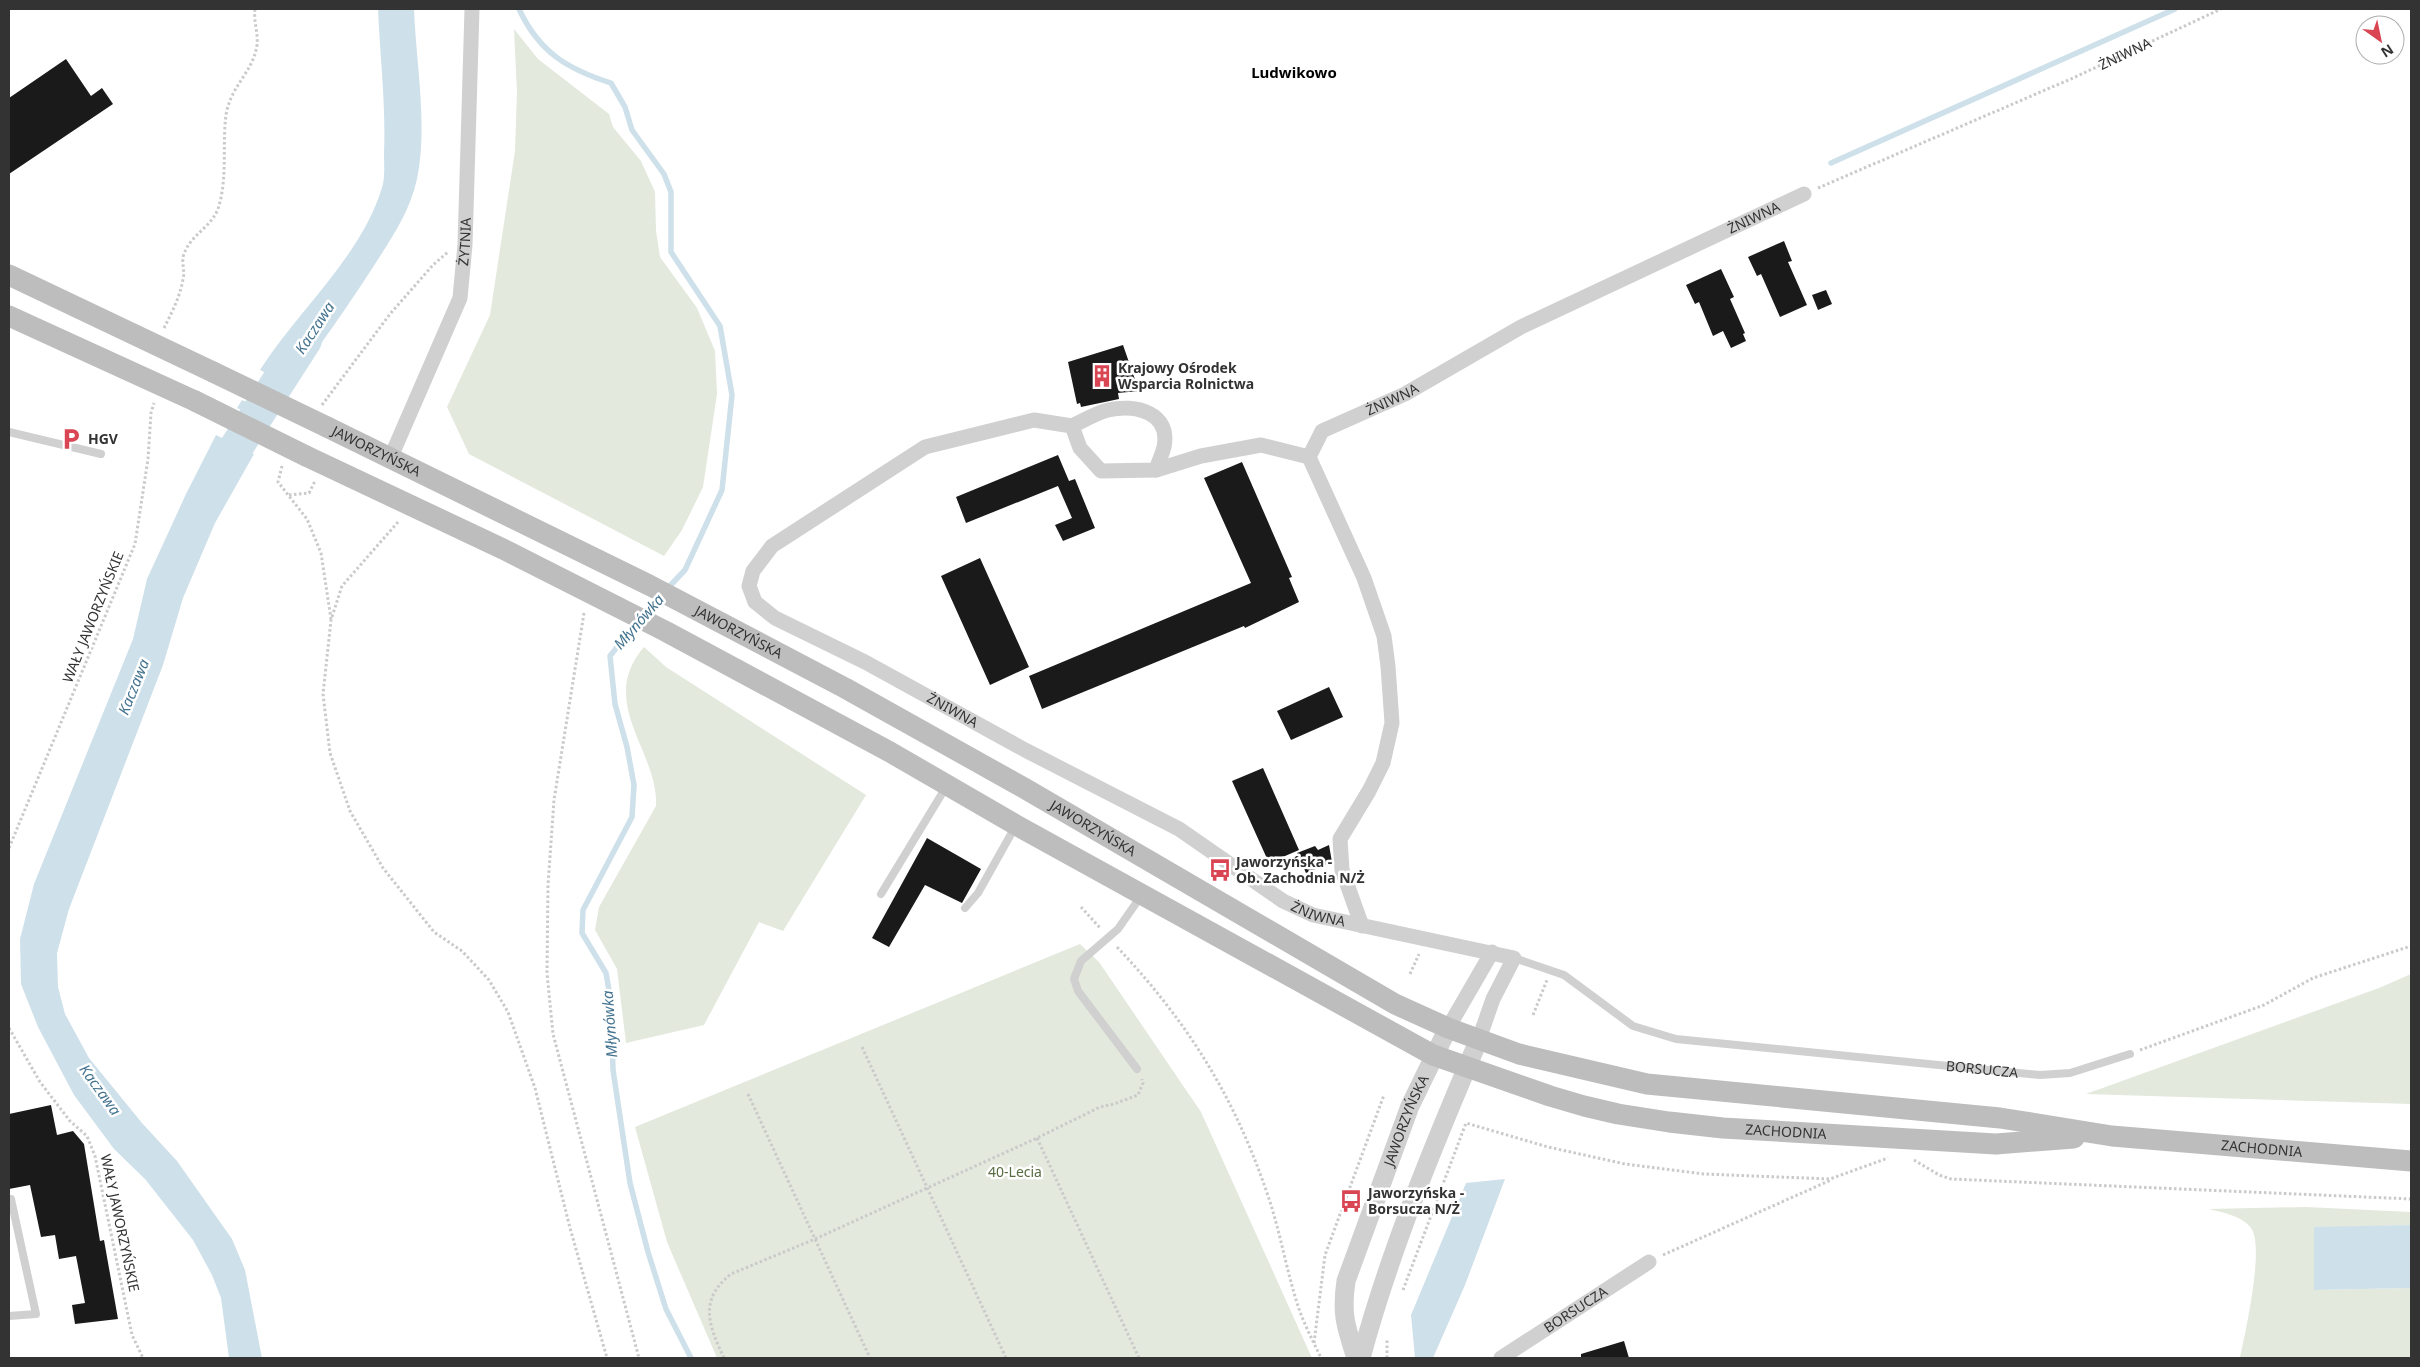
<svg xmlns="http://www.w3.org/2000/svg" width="2420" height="1367" viewBox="0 0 2420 1367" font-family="'Noto Sans',sans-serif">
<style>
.green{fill:#e3e9dd}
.water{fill:#cee0ea}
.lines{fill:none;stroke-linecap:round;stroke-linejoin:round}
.stream{stroke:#cee0ea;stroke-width:5.5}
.river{stroke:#cee0ea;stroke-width:34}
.building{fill:#1a1a1a}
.path{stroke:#cacaca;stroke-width:3;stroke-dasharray:2.5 2.5;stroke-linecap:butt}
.service{stroke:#d0d0d0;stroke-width:8}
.minor{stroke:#d0d0d0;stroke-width:15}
.tertiary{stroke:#d0d0d0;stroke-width:19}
.secondary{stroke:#bdbdbd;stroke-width:21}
.secondary-bridge{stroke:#bdbdbd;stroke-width:21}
.labels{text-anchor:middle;stroke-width:5;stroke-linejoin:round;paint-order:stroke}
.street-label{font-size:14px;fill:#333;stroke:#fff}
.poi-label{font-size:14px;font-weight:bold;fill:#333;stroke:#fff;text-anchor:start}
.park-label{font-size:14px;fill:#576c42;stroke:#fff}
.neighbourhood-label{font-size:15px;font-weight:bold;fill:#000;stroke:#fff}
.water-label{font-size:15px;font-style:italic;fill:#457490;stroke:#fff}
</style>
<rect width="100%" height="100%" fill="#fff"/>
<path class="green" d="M514 29 538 59 609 114 613 127 641 161 655 192 656 231 660 257 697 308 715 351 717 394 703 487 682 530 664 556 469 454 447 407 490 315 515 151 517 92Z
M644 647 666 667 866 795 783 931 759 922 704 1025 626 1043 617 969 595 930 599 907 656 806C659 752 596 702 644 647Z
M1080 944 1099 962 1201 1112 1312 1358H717L667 1242 635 1127Z
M2411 974V1104L2086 1094 2379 988Z
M2306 1207 2411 1212V1225L2314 1228 2315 1290 2411 1288V1358H2240C2245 1333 2265 1247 2251 1228 2241 1215 2223 1213 2209 1209Z"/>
<path class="water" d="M378 9H414C416 63 428 126 417 179 410 211 393 236 375 264 349 305 320 345 291 385L260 370C298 310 364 254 383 184 385 174 384 163 384 153 386 105 380 57 378 9Z
M242 400 271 414 266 422 237 408Z
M216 435 254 454 215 523 183 598 163 665 69 909 57 953 58 987 65 1014 89 1058 142 1123 177 1161 232 1239 245 1270 262 1358H229L221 1298 212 1275 193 1240 145 1179 114 1149 74 1095 38 1027 21 984 20 939 34 884 133 639 147 579 186 494Z
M1505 1179 1465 1285 1433 1358H1415L1411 1315 1466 1183Z
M2411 1225V1288L2314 1290V1227Z"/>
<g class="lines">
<path class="stream" d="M519 9C539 52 567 69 611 83L625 107 632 130 664 174 671 192V252L720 326 732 395 722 490 685 570 667 589
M1831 163 2175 9
M643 615 661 596
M637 622 610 656 615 704 627 747 634 785 632 817 583 910 582 933 606 973 611 1002 613 1070 630 1183 648 1252 666 1309 691 1358"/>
<path class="river" d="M212 485 305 340"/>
</g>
<path class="building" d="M66 59 91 96 102 88 113 104 9 174V98Z
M1784 241 1792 261 1788 262 1807 305 1780 317 1761 274 1757 276 1748 257Z
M1721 269 1734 297 1730 299 1745 333 1743 334 1746 341 1731 348 1723 331 1713 336 1699 302 1695 304 1686 285Z
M1826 290 1832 304 1818 310 1812 295Z
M1123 345 1139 391 1118 393 1119 399 1081 407 1080 403 1077 404 1068 362Z
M1058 455 1069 481 1075 479 1095 528 1063 541 1055 525 1072 518 1058 486 966 523 956 497Z
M1242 462 1292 577 1289 578 1299 602 1245 628 1244 626 1042 709 1029 676 1251 583 1204 478Z
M980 558 1029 667 990 685 941 576Z
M1329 687 1343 717 1291 740 1277 711Z
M1263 768 1299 850 1269 863 1232 781Z
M927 838 981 869 962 903 925 885 889 947 872 938Z
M1329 845 1332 862 1306 873 1297 853 1315 846 1318 850Z
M51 1105 57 1135 73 1131 84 1144 100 1241 104 1240 118 1319 75 1324 72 1305 85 1303 76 1256 59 1259 55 1235 41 1237 30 1185 9 1189V1114Z
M1624 1341 1629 1358H1581V1354Z"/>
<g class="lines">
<g class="path">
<path id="s1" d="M1818 188 2073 78 2221 9"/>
<path d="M164 328C172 312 180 297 183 279 185 272 182 264 183 257 189 235 210 229 218 209 228 178 222 146 226 115 230 88 251 73 256 50 260 37 253 22 255 9"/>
<path d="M322 405 390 314 433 265 448 252"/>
<path d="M282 466 278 482 307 519 321 553 331 619"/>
<path d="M289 495 309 493 315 481"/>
<path d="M398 522 342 586 331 620 323 694 330 753 350 811 383 868 434 932 462 951 489 980 508 1012 535 1088 570 1228 607 1358"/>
<path d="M584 613 554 800 548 885 547 973 553 1034 639 1358"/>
<path d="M9 848 135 544 148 459 151 413 154 403"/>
<path d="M1081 907 1101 929"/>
<path d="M1117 947C1187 1021 1234 1096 1267 1193 1280 1230 1286 1269 1298 1306 1304 1324 1313 1341 1321 1358"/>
<path d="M1410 974 1419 954"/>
<path d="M1533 1015 1547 980"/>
<path d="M9 1028 40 1082 70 1121 87 1136 95 1156 132 1335 143 1358"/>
<path d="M862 1047 1006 1358"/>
<path d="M2140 1050 2264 1005 2313 978 2411 946"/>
<path d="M748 1094 870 1358"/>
<path d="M1037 1138 1139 1358"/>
<path d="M1914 1160 1939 1175 1951 1179 2411 1199"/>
<path d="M1663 1255 1831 1180"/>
<path d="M1403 1290 1466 1123 1548 1147 1625 1164 1704 1174 1830 1179 1888 1158"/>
<path d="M1314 1343 1325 1255 1384 1095"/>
<path d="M724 1358C709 1326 698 1300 731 1274L815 1239 1037 1138 1100 1107 1114 1104 1138 1095 1143 1083 1142 1079"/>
<path d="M1387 1358V1339"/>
</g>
<g class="service">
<path d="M9 432 101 454"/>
<path d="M881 894 946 787"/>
<path d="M965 908 978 893 1015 827"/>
<path id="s2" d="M1514 958 1564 975 1633 1026 1676 1039 2040 1075 2070 1073 2130 1054"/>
<path d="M1137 1069 1078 991 1074 979 1081 961 1118 929 1141 896"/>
<path d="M9 1316 36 1314 11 1199"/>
</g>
<g class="minor">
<path id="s3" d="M1072 426C1083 421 1096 413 1108 410 1135 404 1171 412 1164 447 1162 455 1158 463 1156 470L1101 471 1080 448 1072 426 1034 420 925 447 772 546 753 571 749 586 755 602 775 618 865 662 1025 750 1179 829 1283 901 1313 915 1514 958 1493 999 1479 1039"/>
<path id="s4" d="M1309 457 1322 431 1405 394 1521 327 1804 194"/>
<path d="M1309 457 1364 578 1384 636 1388 666 1392 723 1383 763 1369 791 1340 839 1342 870 1362 926"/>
<path id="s5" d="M390 459 460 298 465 245 472 9"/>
<path d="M1156 470 1201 456 1261 445 1309 457"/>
<path d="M1448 1028 1492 952"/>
<path id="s6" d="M1501 1358 1649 1262"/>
</g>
<g class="tertiary">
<path id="s7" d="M1356 1358C1346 1327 1341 1314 1346 1281L1410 1106 1448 1028"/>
<path d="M1361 1358C1390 1250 1435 1142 1479 1039"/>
</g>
<g class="secondary">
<path d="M9 275 213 372"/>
<path d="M9 316 195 401"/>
<path id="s8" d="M327 427 649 585 845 688 1024 788 1395 1004 1448 1028 1519 1054 1647 1084 2000 1118 2112 1136 2411 1161"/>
<path id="s9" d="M306 456 503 549 665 631 890 752 1016 825 1433 1055 1550 1096 1584 1106 1618 1114 1669 1122 1723 1128 1996 1144 2074 1138"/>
</g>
<path class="secondary-bridge" d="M213 372 327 427
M195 401 306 456"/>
</g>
<defs>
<symbol id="building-bare" viewBox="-9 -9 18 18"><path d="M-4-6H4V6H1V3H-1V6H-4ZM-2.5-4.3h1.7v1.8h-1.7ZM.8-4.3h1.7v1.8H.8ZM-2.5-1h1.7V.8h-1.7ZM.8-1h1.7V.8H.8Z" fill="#d94552" stroke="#fff" stroke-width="2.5" paint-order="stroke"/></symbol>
<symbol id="parking-bare" viewBox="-9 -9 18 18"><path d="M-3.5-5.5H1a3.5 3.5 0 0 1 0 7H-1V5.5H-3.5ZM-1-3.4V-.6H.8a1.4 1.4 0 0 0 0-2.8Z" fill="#d94552" stroke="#fff" stroke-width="2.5" paint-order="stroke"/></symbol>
<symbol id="bus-bare" viewBox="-9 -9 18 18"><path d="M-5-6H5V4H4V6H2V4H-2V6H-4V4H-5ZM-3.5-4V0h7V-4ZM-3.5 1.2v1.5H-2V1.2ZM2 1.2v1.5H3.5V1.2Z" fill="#d94552" stroke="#fff" stroke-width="2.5" paint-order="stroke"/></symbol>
</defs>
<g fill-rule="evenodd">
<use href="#building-bare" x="1086" y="360" width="32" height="32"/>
<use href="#parking-bare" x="55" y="423" width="32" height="32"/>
<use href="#bus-bare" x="1204" y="854" width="32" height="32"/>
<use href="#bus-bare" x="1335" y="1185" width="32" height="32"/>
</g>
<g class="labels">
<g class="street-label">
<text dy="5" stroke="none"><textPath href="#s1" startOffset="335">ŻNIWNA</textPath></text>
<text dy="5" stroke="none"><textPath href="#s4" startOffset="511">ŻNIWNA</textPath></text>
<text dy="5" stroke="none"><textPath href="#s5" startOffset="232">ŻYTNIA</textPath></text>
<text dy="5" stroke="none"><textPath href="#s4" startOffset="106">ŻNIWNA</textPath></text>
<text dy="5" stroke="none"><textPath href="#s8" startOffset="55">JAWORZYŃSKA</textPath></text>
<text transform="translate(93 617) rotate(-68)" y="5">WAŁY JAWORZYŃSKIE</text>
<text dy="5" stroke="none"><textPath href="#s8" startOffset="460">JAWORZYŃSKA</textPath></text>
<text dy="5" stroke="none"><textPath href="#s3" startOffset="878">ŻNIWNA</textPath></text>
<text dy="5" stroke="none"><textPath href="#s8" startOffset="865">JAWORZYŃSKA</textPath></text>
<text dy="5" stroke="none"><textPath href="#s3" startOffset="1298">ŻNIWNA</textPath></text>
<text dy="5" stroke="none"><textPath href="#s2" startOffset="491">BORSUCZA</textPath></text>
<text dy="5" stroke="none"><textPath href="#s7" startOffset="250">JAWORZYŃSKA</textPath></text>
<text dy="5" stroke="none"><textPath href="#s9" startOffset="1640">ZACHODNIA</textPath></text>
<text dy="5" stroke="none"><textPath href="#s8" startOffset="2098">ZACHODNIA</textPath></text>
<text transform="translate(120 1223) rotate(78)" y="5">WAŁY JAWORZYŃSKIE</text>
<text dy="5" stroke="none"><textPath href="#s6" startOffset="89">BORSUCZA</textPath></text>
</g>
<g class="poi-label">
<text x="1118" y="373">Krajowy Ośrodek<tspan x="1118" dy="16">Wsparcia Rolnictwa</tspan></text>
<text x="88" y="444">HGV</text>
<text x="1236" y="867">Jaworzyńska -<tspan x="1236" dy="16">Ob. Zachodnia N/Ż</tspan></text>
<text x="1368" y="1198">Jaworzyńska -<tspan x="1368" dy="16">Borsucza N/Ż</tspan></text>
</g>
<g class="park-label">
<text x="1015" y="1177">40-Lecia</text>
</g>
<g class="neighbourhood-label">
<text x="1294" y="78">Ludwikowo</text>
</g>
<g class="water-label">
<text transform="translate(315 328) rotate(-57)" y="5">Kaczawa</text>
<text transform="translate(639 622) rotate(-49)" y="5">Młynówka</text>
<text transform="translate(134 687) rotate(-68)" y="5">Kaczawa</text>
<text transform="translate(610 1024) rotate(-94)" y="5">Młynówka</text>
<text transform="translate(100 1090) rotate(54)" y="5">Kaczawa</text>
</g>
</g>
<rect width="2420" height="1367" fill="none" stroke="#333333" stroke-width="20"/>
<g transform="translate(2380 40) rotate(147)"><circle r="24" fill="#ffffff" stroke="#adadad"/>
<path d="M0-4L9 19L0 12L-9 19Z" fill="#d94552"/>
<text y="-8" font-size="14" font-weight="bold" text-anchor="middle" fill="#333333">N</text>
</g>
</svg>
